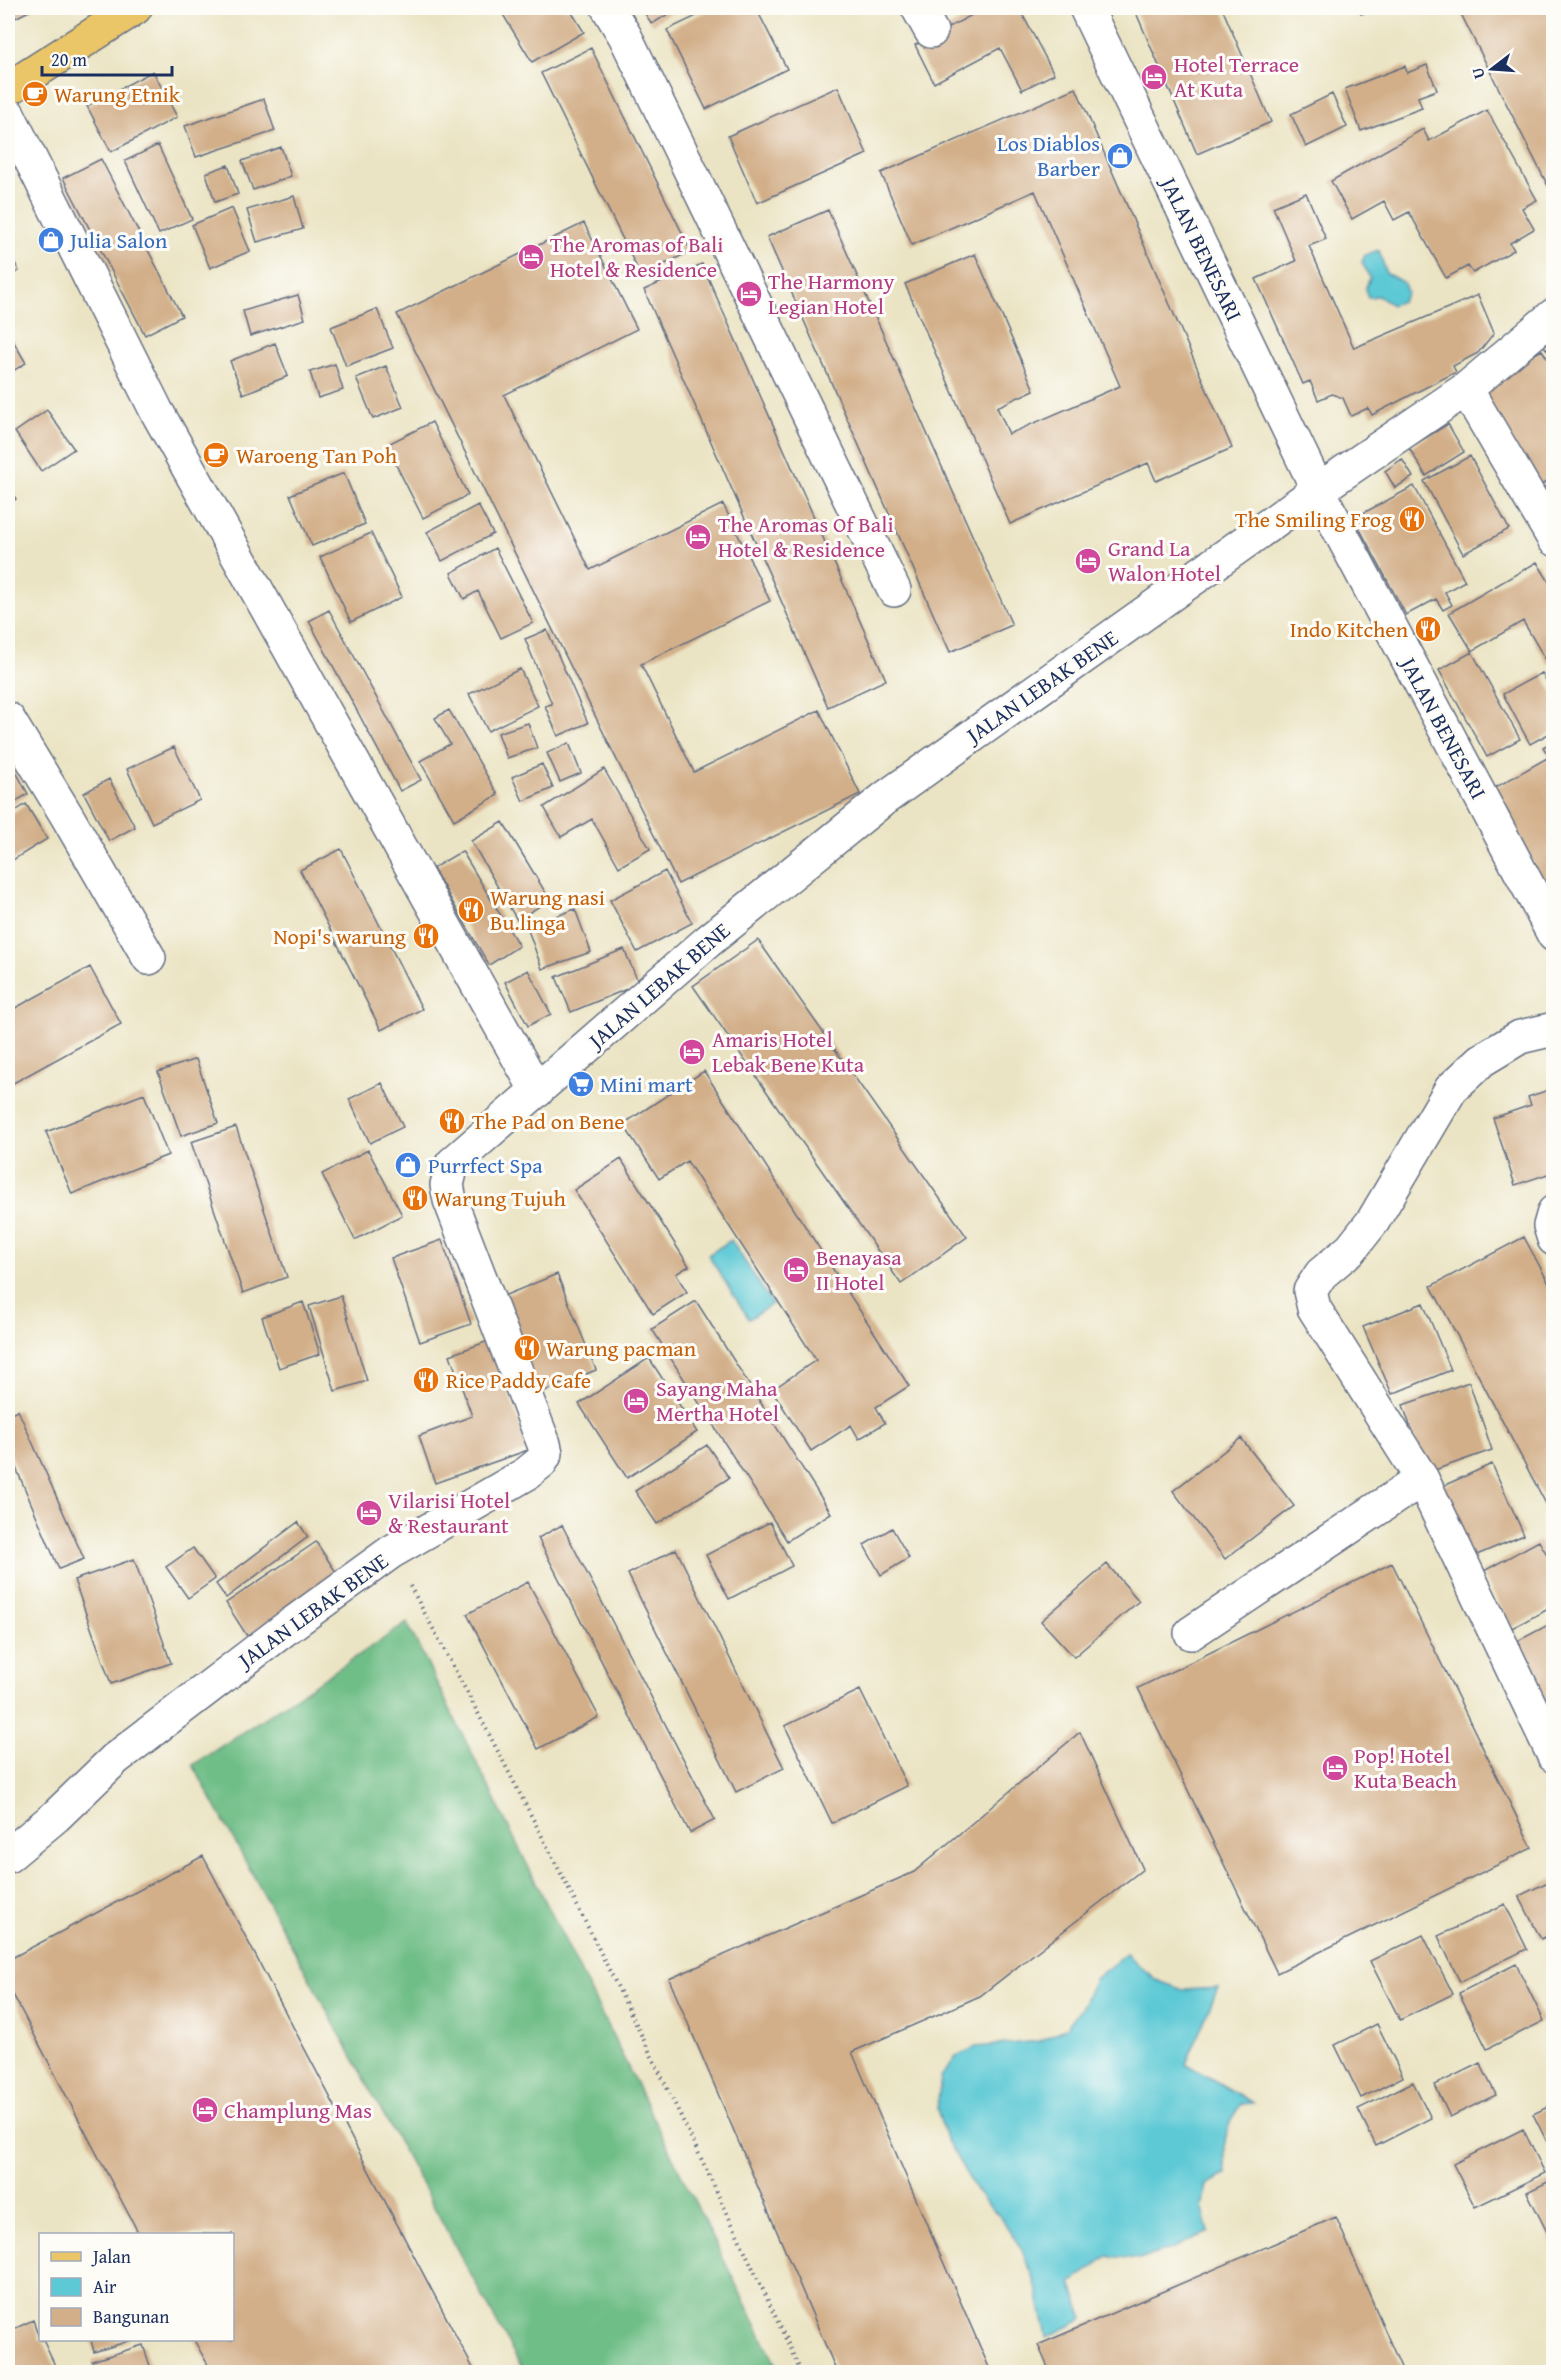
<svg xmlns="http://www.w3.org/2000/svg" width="1561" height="2380" viewBox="0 0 1561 2380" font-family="'Gentium Book Plus',serif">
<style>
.forest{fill:#70be87;stroke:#467672;stroke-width:1.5}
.water{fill:#5dc9d5;stroke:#3c7c9a;stroke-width:1.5}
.building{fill:#d2af89}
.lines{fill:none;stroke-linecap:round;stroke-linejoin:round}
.minor-casing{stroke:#646e82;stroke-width:36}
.major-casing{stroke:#646e82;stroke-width:36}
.path{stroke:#646e82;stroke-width:4;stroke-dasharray:1.5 4.5;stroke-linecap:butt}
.minor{stroke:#fff;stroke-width:33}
.major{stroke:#ebc669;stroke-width:33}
.labels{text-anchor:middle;stroke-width:6;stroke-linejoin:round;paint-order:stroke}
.hotel-label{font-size:22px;fill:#b23c85;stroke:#fdfcf7;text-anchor:start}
.food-label{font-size:22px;fill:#c56008;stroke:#fdfcf7;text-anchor:start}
.shop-label{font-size:22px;fill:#366cbe;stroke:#fdfcf7;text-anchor:start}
.street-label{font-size:22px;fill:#1b2f5e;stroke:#fdfcf7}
</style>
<rect width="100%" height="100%" fill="#fdfcf7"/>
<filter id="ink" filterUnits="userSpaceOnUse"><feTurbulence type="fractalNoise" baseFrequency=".0167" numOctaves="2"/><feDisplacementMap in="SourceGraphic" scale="12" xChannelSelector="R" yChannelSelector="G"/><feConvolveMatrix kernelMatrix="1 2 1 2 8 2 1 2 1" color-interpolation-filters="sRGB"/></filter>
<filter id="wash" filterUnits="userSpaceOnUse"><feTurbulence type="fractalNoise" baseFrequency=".008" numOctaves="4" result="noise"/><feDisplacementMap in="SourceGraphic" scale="24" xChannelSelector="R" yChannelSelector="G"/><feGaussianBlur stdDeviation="1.35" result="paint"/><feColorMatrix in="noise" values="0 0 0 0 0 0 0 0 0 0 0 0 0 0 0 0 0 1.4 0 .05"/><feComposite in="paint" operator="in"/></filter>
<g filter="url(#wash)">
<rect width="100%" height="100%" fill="#ebe4c4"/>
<path class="forest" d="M407 1623 778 2369 771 2372H524L193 1765Z"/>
<path class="water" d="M1379 250 1386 273 1404 283 1407 293 1402 301 1392 305 1378 296 1368 297 1365 289 1370 278 1362 262 1365 255Z
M731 1240 772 1304 749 1319 708 1255Z
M1126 1954 1156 1980 1183 1990 1218 1988 1186 2064 1253 2103 1241 2104C1223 2128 1223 2146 1226 2174L1207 2185 1202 2207 1209 2231 1174 2248 1139 2259 1108 2256 1071 2283 1084 2319 1047 2337 1035 2282 1021 2248 1002 2219 977 2192 946 2139 937 2109 941 2077 956 2056 976 2047 1040 2041 1066 2028 1083 2005 1095 1979Z"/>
<g id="blocks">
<path class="building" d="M8 8H35L9 21Z
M499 8H569L584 32 532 62Z
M641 8H678L652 24Z
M713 8H756L787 69 706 109 667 30Z
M985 8H1019L1054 74 1022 90 1000 48 934 83 915 45Z
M1134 8H1222L1271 122 1197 154Z
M1358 8H1376L1361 14Z
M1458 8H1554V198Z
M591 48 691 251 641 276 541 73Z
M1427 65 1437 90 1418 97 1422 108 1361 131 1345 89 1405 66 1407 73Z
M153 71 177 117 111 152 87 106Z
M838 87 867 154 757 203 728 136Z
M1076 88 1232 448 1156 481 1148 463 1010 524 905 284 975 254 1034 390 997 407 1009 434 1120 386 1035 191 912 245 881 173Z
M1332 94 1347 127 1306 147 1291 114Z
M264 99 275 131 196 157 185 126Z
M1487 110 1537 200 1522 208 1534 229 1510 243 1514 250 1473 273 1468 266 1446 278 1409 212 1394 220 1384 201 1352 219 1331 181 1423 129 1429 141Z
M158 145 192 219 159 234 125 161Z
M281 147 291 176 253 190 242 161Z
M101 159 182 316 145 335 63 178Z
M228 165 238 194 215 202 206 173Z
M1306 193 1326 239 1309 246 1354 348 1478 295 1494 333 1478 353 1453 366 1456 372 1372 415 1368 408 1351 416 1343 398 1332 394 1318 400 1310 381 1303 384 1256 279 1296 261 1273 207Z
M294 196 303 229 257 242 247 210Z
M232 208 250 251 210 268 192 225Z
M828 210 1012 625 950 652 767 237Z
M584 223 637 329 504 395 590 570 723 504 770 601 641 664 694 772 819 710 860 794 678 884 397 314Z
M8 250 19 271 8 277Z
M702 264 886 680 828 707 644 290Z
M298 295 305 319 250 336 243 311Z
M377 309 393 348 346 366 331 327Z
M8 332 26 363 8 374Z
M1554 340V360L1544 346Z
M275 343 288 376 243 394 230 361Z
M1542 350 1554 369V395L1549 400 1554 408V477L1533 490 1474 390Z
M335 364 343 390 318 398 310 372Z
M386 366 403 407 373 419 356 378Z
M47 410 74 449 41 471 15 432Z
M432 422 468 495 423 518 386 445Z
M1448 424 1464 452 1426 476 1409 448Z
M1470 456 1509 529 1463 554 1424 481Z
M1402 459 1413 477 1395 488 1385 471Z
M344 473 365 524 312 546 290 495Z
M1554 481V524L1535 493Z
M8 486 16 499 8 505Z
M1414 486 1465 581 1445 592 1452 605 1443 610 1436 599 1406 615 1354 518Z
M478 505 493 534 442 561 427 532Z
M371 533 402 597 351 622 320 557Z
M495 548 533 623 501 638 478 591 464 599 451 573Z
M1537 562 1554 590V661L1548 664 1523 621 1472 651 1449 613Z
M329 610 421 780 400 791 309 621Z
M547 630 588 723 558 736 545 706 552 704 525 639Z
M1472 652 1520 739 1487 757 1439 670Z
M520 669 538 706 488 731 469 694Z
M1542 673 1554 695V731L1530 744 1503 694Z
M449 710 498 795 454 820 420 761 450 744 435 718Z
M528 723 537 748 507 758 498 733Z
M1554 741V764L1543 747Z
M569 743 581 773 560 782 547 753Z
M174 747 200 800 152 823 127 769Z
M8 757 28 794 8 806Z
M1547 758 1554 768V893L1551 895 1491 790Z
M542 764 553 788 523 801 512 777Z
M604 769 650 849 619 867 592 819 561 837 544 807Z
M109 779 135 827 109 841 84 793Z
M26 804 47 839 8 863V816Z
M503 822 550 900 517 920 471 841Z
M341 849 422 1009 381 1030 300 870Z
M462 851 519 946 489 965 433 868Z
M665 871 692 923 637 952 610 900Z
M575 909 591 952 542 969 527 927Z
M758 940 967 1237 901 1284 693 986Z
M624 949 639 984 571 1012 556 977Z
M90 967 121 1024 8 1086V1012Z
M528 970 551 1014 528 1026 505 982Z
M196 1059 218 1123 181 1136 158 1072Z
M704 1071 909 1386 876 1407 885 1423 859 1439 851 1425 811 1451 772 1390 816 1360 687 1161 659 1179 623 1124Z
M382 1083 403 1127 370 1143 349 1099Z
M1554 1088V1172L1515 1185 1493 1118 1531 1105 1528 1097Z
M144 1094 168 1155 72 1194 46 1132Z
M236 1127 287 1277 243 1293 191 1142Z
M368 1150 402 1215 355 1240 322 1174Z
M621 1159 689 1266 676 1274 687 1292 653 1314 574 1190Z
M1524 1237 1554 1293V1519L1431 1286Z
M442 1240 471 1324 420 1342 391 1258Z
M557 1274 596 1370 540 1393 501 1297Z
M341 1296 367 1381 335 1391 309 1306Z
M696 1301 831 1513 787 1541 652 1329Z
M303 1302 320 1354 279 1368 262 1317Z
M1423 1303 1451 1370 1392 1394 1363 1327Z
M491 1340 528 1450 435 1483 419 1436 472 1416 450 1355Z
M649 1358 697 1432 627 1478 579 1404Z
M1469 1382 1492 1450 1426 1473 1403 1405Z
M18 1410 84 1559 59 1569 8 1449V1414Z
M1241 1438 1294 1506 1225 1559 1173 1491Z
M707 1445 729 1478 657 1524 635 1491Z
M1492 1464 1524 1535 1465 1560 1434 1490Z
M298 1522 308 1537 226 1598 216 1584Z
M770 1522 792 1566 729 1599 706 1555Z
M562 1525 715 1820 690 1833 538 1538Z
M892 1528 909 1558 881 1575 864 1545Z
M1539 1541 1554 1567V1606L1512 1628 1482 1572Z
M316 1542 338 1575 247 1636 226 1603Z
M193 1548 215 1579 188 1598 166 1567Z
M676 1549 784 1768 736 1792 628 1574Z
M134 1559 171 1663 111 1684 74 1580Z
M1392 1563 1532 1848 1277 1973 1138 1688Z
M1107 1564 1139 1601 1074 1657 1041 1621Z
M528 1582 599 1717 538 1749 467 1614Z
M1554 1622V1704L1542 1710 1508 1646Z
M860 1690 907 1786 832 1823 785 1726Z
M1080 1732 1143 1869 980 1996 852 2052 991 2372H837L669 1979 914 1872Z
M203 1856 475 2372H212L194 2340H232V2234H139L8 1985V1960Z
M1554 1879V1933L1541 1939 1519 1896Z
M1505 1904 1527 1949 1460 1982 1438 1936Z
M1423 1935 1453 1994 1400 2020 1370 1961Z
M1516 1964 1544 2021 1487 2049 1459 1993Z
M1377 2024 1403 2077 1361 2098 1335 2045Z
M1480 2063 1496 2095 1450 2117 1435 2085Z
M1413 2082 1431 2118 1376 2146 1358 2109Z
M1554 2104V2156L1533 2114Z
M1523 2129 1545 2173 1475 2207 1453 2164Z
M1554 2179V2246L1527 2192Z
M1336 2217 1403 2372H1050L1038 2345Z
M8 2315 14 2329 33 2320 40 2340H43L58 2372H8Z
M91 2340H132L94 2352Z
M143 2345 152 2372H96L92 2361Z"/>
</g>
</g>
<g filter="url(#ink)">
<use href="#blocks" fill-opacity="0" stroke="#646e82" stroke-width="1.5"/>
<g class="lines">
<defs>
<path id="minor" d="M608 8 625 36 894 590
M918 8 931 31
M1086 8 1318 490 1554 935
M8 114 156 410 537 1091
M1466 389 1554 539
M8 719 67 816 149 958
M1554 1029 1520 1037 1482 1060 1451 1089 1373 1221 1351 1249 1321 1274 1310 1291 1314 1308 1422 1479 1554 1756
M1554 1212 1550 1226 1554 1239
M1191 1633 1422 1479
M8 1856 56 1816 115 1759 285 1629 391 1552 526 1474 541 1462 546 1453 544 1444 450 1200 447 1185 452 1164 707 942 885 798 1318 490 1466 389 1554 315"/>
<path id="major" d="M8 89 135 8"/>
</defs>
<use href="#minor" class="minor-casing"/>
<use href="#major" class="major-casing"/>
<path class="path" d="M410 1586C550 1844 679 2106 801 2372"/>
<use href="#minor" class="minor"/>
<use href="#major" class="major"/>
</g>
</g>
<defs>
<symbol id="hotel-disc" viewBox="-11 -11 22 22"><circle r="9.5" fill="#d1479c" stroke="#fdfcf7"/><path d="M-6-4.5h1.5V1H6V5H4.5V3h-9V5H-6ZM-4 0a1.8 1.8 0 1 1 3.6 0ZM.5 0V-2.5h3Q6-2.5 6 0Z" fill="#fff"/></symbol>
<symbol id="cafe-disc" viewBox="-11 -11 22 22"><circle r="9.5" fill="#e8710a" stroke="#fdfcf7"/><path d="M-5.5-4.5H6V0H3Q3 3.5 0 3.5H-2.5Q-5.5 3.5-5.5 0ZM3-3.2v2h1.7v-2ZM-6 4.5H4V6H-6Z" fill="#fff"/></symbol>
<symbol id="shop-disc" viewBox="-11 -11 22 22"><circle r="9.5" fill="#3f7fe0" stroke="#fdfcf7"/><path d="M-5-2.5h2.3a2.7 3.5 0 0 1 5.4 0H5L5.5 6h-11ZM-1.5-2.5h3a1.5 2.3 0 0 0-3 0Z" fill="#fff"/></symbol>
<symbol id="restaurant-disc" viewBox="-11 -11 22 22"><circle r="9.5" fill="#e8710a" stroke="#fdfcf7"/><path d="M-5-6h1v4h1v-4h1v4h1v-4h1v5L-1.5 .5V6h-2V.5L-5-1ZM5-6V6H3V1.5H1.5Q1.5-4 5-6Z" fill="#fff"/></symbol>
<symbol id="supermarket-disc" viewBox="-11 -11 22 22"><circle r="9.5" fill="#3f7fe0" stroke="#fdfcf7"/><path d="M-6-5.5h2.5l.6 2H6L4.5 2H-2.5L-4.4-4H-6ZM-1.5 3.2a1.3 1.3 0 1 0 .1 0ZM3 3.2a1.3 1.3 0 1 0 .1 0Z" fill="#fff"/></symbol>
</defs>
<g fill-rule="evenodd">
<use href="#hotel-disc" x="1139" y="62" width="30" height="30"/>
<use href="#cafe-disc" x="20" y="79" width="30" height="30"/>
<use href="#shop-disc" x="1105" y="141" width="30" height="30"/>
<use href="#shop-disc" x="36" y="225" width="30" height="30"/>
<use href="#hotel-disc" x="516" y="242" width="30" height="30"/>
<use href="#hotel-disc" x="734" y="279" width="30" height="30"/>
<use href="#cafe-disc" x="201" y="440" width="30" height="30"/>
<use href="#restaurant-disc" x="1397" y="504" width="30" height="30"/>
<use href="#hotel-disc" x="683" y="522" width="30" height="30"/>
<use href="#hotel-disc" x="1073" y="546" width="30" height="30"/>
<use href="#restaurant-disc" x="1413" y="614" width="30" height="30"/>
<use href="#restaurant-disc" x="456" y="895" width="30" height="30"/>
<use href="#restaurant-disc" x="411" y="921" width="30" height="30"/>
<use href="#hotel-disc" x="677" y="1037" width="30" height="30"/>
<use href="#supermarket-disc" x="566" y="1069" width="30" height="30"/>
<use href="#restaurant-disc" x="437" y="1106" width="30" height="30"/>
<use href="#shop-disc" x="393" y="1150" width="30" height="30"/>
<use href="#restaurant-disc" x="400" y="1183" width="30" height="30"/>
<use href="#hotel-disc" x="781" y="1255" width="30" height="30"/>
<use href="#restaurant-disc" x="512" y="1333" width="30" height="30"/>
<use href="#restaurant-disc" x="411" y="1365" width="30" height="30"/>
<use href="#hotel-disc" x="621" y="1386" width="30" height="30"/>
<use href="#hotel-disc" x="354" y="1498" width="30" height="30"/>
<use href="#hotel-disc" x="1320" y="1753" width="30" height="30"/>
<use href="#hotel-disc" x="190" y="2095" width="30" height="30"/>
</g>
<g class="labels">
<g class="hotel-label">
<text x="1174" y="72">Hotel Terrace<tspan x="1174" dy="25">At Kuta</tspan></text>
<text x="550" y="252">The Aromas of Bali<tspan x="550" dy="25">Hotel &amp; Residence</tspan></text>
<text x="768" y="289">The Harmony<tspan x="768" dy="25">Legian Hotel</tspan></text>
<text x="718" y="532">The Aromas Of Bali<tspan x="718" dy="25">Hotel &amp; Residence</tspan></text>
<text x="1108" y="556">Grand La<tspan x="1108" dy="25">Walon Hotel</tspan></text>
<text x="712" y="1047">Amaris Hotel<tspan x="712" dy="25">Lebak Bene Kuta</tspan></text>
<text x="816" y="1265">Benayasa<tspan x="816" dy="25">II Hotel</tspan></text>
<text x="656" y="1396">Sayang Maha<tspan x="656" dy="25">Mertha Hotel</tspan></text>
<text x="388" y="1508">Vilarisi Hotel<tspan x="388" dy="25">&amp; Restaurant</tspan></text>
<text x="1354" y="1763">Pop! Hotel<tspan x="1354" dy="25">Kuta Beach</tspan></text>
<text x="224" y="2118">Champlung Mas</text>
</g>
<g class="food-label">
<text x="54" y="102">Warung Etnik</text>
<text x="236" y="463">Waroeng Tan Poh</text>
<text x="1392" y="527" text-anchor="end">The Smiling Frog</text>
<text x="1408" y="637" text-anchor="end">Indo Kitchen</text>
<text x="490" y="905">Warung nasi<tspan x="490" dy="25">Bu.linga</tspan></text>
<text x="406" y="944" text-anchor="end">Nopi's warung</text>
<text x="472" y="1129">The Pad on Bene</text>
<text x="434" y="1206">Warung Tujuh</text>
<text x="546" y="1356">Warung pacman</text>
<text x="446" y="1388">Rice Paddy Cafe</text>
</g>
<g class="shop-label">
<text x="1100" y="151" text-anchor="end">Los Diablos<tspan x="1100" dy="25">Barber</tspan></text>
<text x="70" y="248">Julia Salon</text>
<text x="600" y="1092">Mini mart</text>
<text x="428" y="1173">Purrfect Spa</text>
</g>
<g class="street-label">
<text transform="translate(1202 249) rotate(64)" y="8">JALAN BENESARI</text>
<text transform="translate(1042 686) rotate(-35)" y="8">JALAN LEBAK BENE</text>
<text transform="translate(1444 728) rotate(62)" y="8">JALAN BENESARI</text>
<text transform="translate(659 985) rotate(-41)" y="8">JALAN LEBAK BENE</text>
<text transform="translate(313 1610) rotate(-36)" y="8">JALAN LEBAK BENE</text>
</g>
</g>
<rect width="1561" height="2380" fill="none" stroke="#fdfcf7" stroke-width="30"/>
<rect x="39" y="2233" width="195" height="108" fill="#fdfcf7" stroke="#a3aaba" stroke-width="1.5"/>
<rect x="51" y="2252" width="30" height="9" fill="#ebc669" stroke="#a3aaba" stroke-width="1.5"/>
<text x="93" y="2263" font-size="18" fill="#1b2f5e">Jalan</text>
<rect x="51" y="2278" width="30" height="18" fill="#5dc9d5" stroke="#a3aaba" stroke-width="1.5"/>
<text x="93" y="2293" font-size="18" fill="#1b2f5e">Air</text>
<rect x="51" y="2308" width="30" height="18" fill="#d2af89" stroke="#a3aaba" stroke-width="1.5"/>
<text x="93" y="2323" font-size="18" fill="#1b2f5e">Bangunan</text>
<g transform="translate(1492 69) rotate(253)" stroke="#fdfcf7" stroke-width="4.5" paint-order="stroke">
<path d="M0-4.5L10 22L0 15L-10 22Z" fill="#1b2f5e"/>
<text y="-9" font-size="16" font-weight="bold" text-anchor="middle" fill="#1b2f5e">U</text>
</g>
<path d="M42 66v9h130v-9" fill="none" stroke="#1b2f5e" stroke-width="3"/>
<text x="51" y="66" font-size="18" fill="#1b2f5e" stroke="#fdfcf7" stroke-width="4.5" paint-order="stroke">20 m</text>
</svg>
